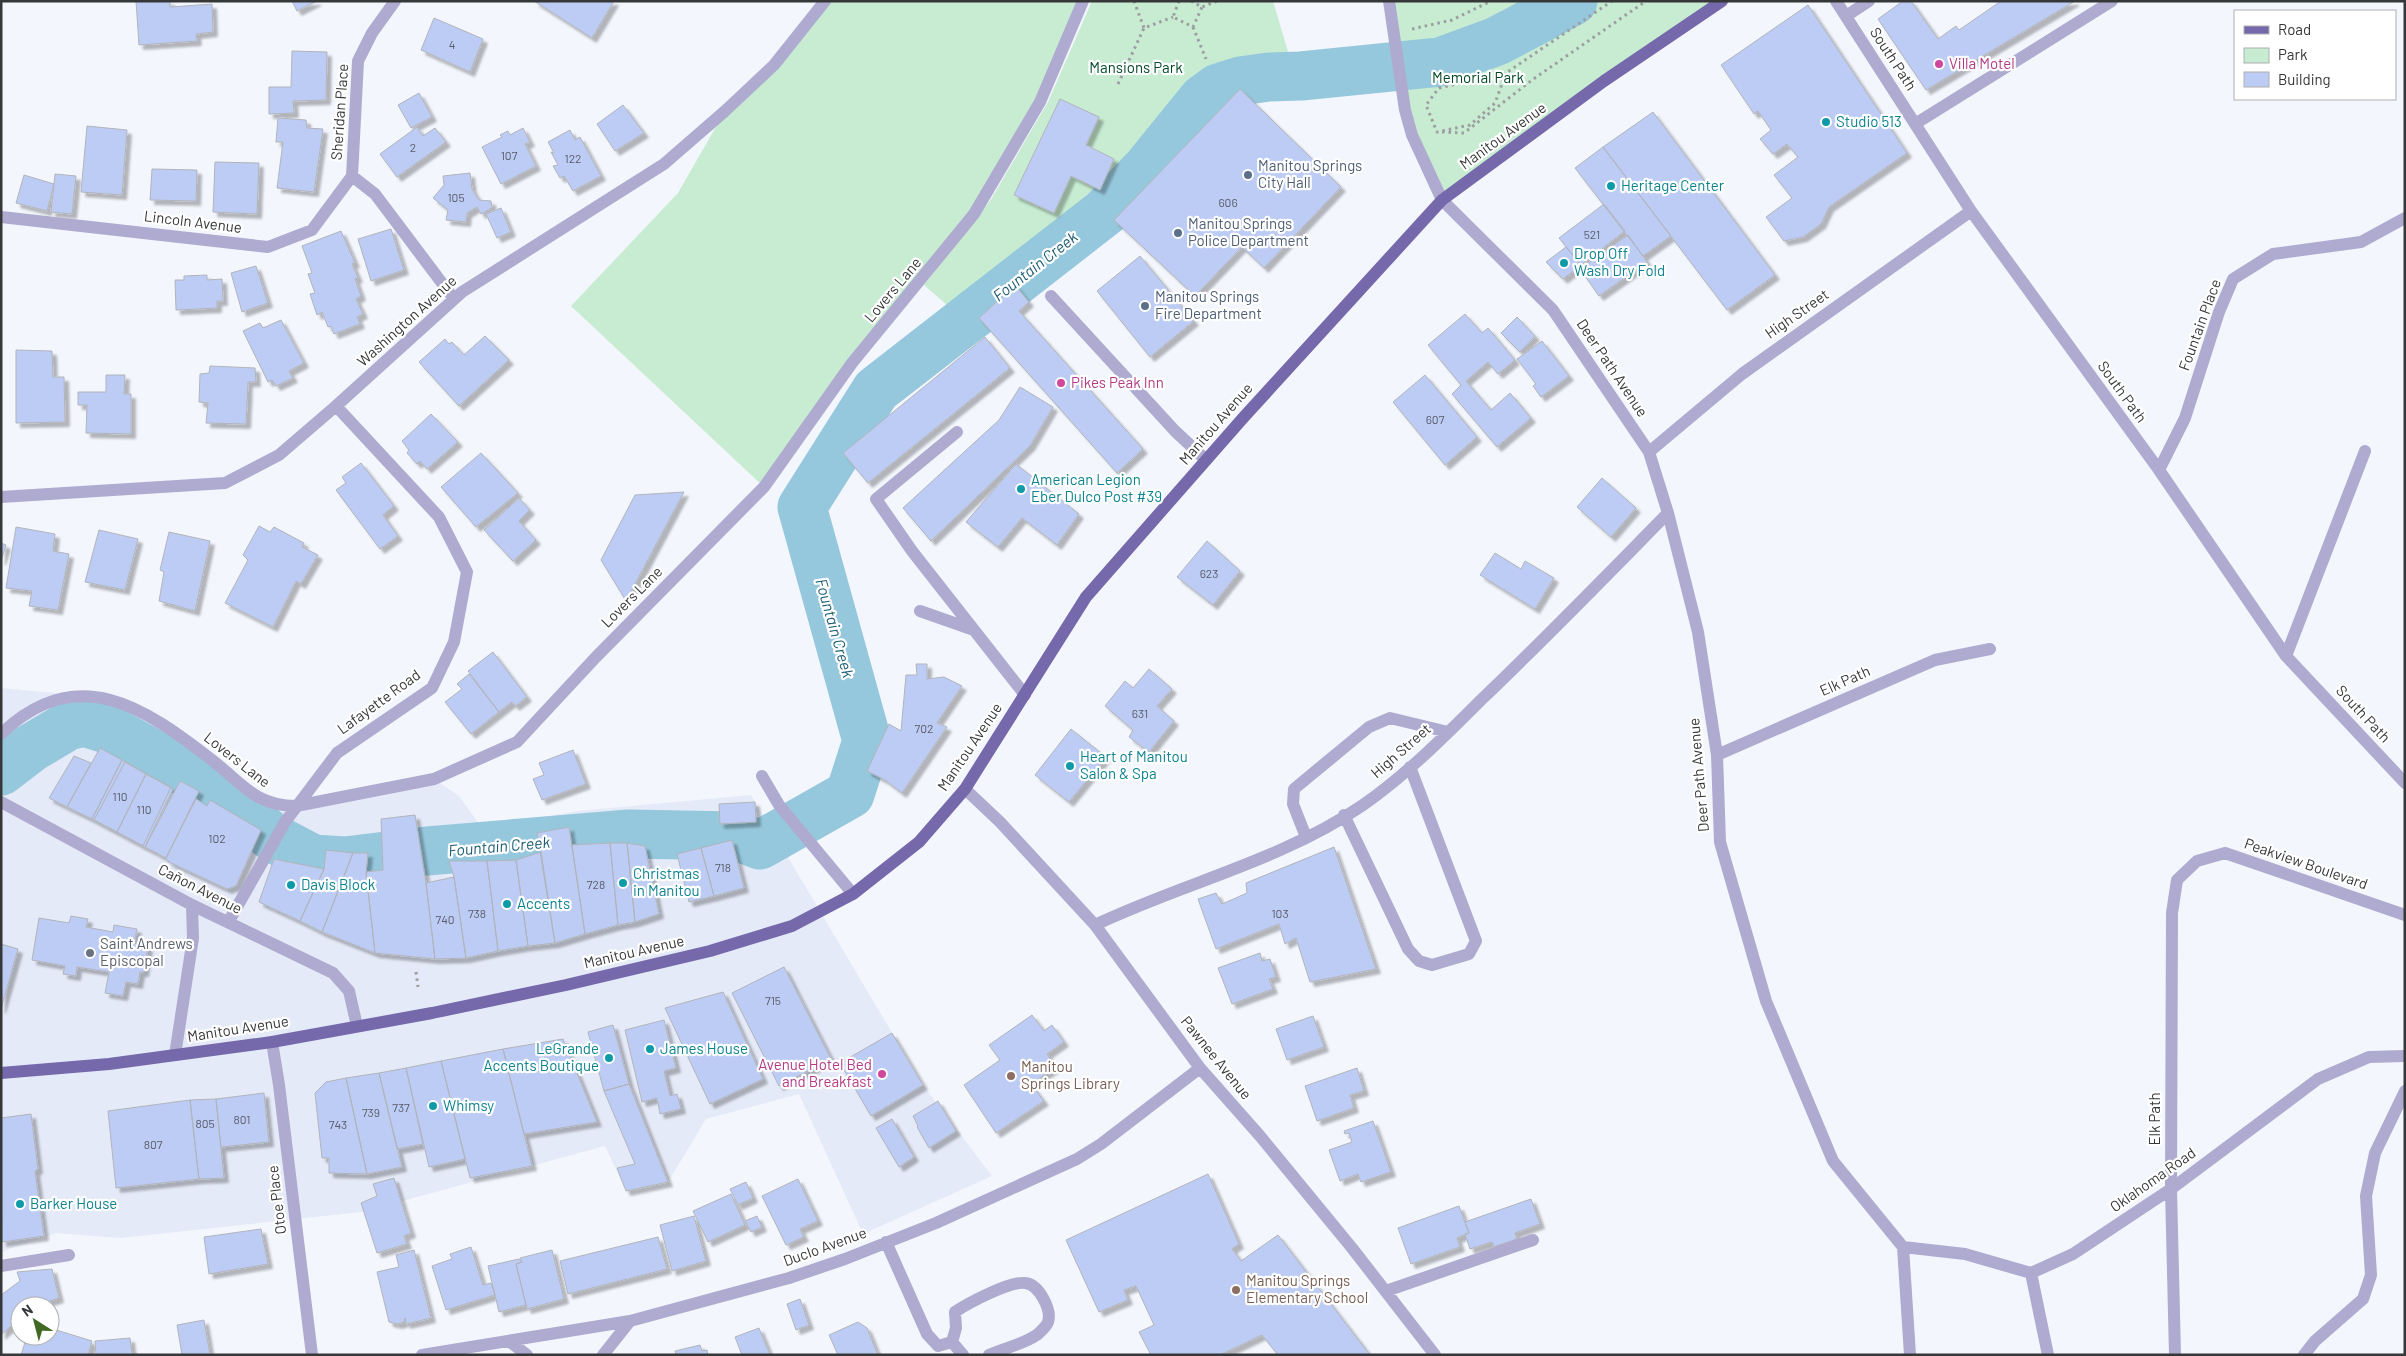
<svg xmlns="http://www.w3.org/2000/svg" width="2406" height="1356" viewBox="0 0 2406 1356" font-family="Barlow,sans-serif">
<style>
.built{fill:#e5eaf8}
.green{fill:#c7ecd1}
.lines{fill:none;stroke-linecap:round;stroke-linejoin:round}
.river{stroke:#96c8dd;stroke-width:49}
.building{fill:#bdccf5;stroke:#b1b4ba;filter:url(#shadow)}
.path{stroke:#9c9ea2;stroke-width:3;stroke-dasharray:2.5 4;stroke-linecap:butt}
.minor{stroke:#afaacf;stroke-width:12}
.major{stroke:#7569ab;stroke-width:12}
.hotel-dot{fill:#d1479c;stroke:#fff;stroke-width:2}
.culture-dot{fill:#0f9aa8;stroke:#fff;stroke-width:2}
.service-dot{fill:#5c6f8a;stroke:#fff;stroke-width:2}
.worship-dot{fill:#6b7280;stroke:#fff;stroke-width:2}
.education-dot{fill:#8d6e63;stroke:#fff;stroke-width:2}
.labels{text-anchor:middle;stroke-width:4.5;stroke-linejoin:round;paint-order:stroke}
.number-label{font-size:12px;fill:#585c68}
.street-label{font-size:15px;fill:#363739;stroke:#fff}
.hotel-label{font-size:15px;fill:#b23c85;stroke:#fff;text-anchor:start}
.park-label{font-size:15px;fill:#044a25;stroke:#fff}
.culture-label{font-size:15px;fill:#0d838f;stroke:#fff;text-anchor:start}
.service-label{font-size:15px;fill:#4e5e75;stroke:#fff;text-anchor:start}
.worship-label{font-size:15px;fill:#5b616d;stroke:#fff;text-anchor:start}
.education-label{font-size:15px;fill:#785e54;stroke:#fff;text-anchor:start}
.water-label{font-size:16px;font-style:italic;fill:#1b5b71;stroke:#fff}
</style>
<defs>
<filter id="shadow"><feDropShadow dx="4.5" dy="4.5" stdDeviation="1" flood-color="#0004"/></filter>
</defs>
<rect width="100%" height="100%" fill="#f3f6fc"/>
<path class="built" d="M1 688 98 697 145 712 260 800 296 806 434 779 459 796 482 828 578 811 751 795 923 1085 992 1176 863 1234 799 1094 706 1119 668 1182 626 1191 605 1146 362 1212 120 1238 56 1233 1 1252Z"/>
<path class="green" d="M825 1H1083L1058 60 974 214 764 487 571 306 678 193 725 111Z
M1092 1H1273L1294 72 1210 84 1165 139 1114 194 947 305 924 285 990 201 1048 102Z
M1389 1H1722L1442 200 1412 135Z"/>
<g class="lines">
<path class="river" d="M1 771 31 748 68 726 84 722 110 730 187 773 216 791 275 839 313 859 345 861 427 851 629 834 736 836 760 845 850 794 867 741 802 507 876 390 1105 212 1147 168 1203 99 1218 88 1240 81 1269 77 1301 76 1440 62 1497 41 1573 1"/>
</g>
<path class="building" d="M136 1H170V7L212 4 213 32 196 34 197 41 139 45Z
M292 1H317L297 11Z
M534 1H614L592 38Z
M1903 1H1911L1938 39 1956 26 1959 30 2001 1H2075L1926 90 1878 19Z
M1808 5 1907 153 1829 207 1821 224 1803 237 1784 241 1766 217 1792 198 1774 175 1798 157 1787 144 1773 154 1760 139 1771 130 1758 111 1754 114 1721 65Z
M434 18 483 39 470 72 421 50Z
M292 51 327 52 326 100 293 101 294 113 269 114V87H291Z
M1240 89 1341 187 1264 268 1242 247 1195 296 1114 220Z
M419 93 432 117 411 128 398 105Z
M1060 99 1099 117 1086 145 1114 159 1100 190 1071 176 1054 213 1014 195Z
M623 105 644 133 615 151 597 124Z
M1653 112 1775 275 1727 310 1603 147Z
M278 118 306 120 307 128 323 129 314 192 277 188 283 142H276Z
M87 126 127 130 122 195 81 192Z
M417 127 423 136 435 128 446 142 397 177 380 154Z
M523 128 530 142 525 144 536 166 501 184 482 147 502 137 500 135 508 131 510 135Z
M570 130 575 140 580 137 601 176 573 191 564 176 560 178 553 166 558 165 551 152 554 153 548 142Z
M1603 147 1671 236 1643 256 1575 168Z
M215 162 259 163 257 214 213 212Z
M152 169 197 170 196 201 150 200Z
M470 173 472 189 479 200 491 201 492 208 481 214 477 207 467 213 466 222 446 220 448 210 433 198 444 185 443 176Z
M55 174 76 176 72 214 51 212Z
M24 175 54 184 47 211 16 203Z
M1604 204 1625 231 1581 265 1559 238Z
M501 208 511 232 497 238 486 214Z
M391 229 404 270 371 281 358 239Z
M341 231 355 263 352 264 358 278 355 279 361 296 356 299 363 314 357 317 360 324 334 334 331 326 328 327 322 312 317 315 310 294 315 293 308 274 312 273 302 246Z
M1628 235 1647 262 1599 296 1580 269Z
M1566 247 1581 265 1563 279 1546 262Z
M1140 256 1194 321 1150 357 1097 291Z
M256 266 268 303 242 312 231 273Z
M207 275V280L222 279 223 301H217V308L176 310 175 280H184V276Z
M1015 285 1029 302 1019 311 1143 449 1117 473 979 318Z
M1465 314 1482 333 1488 328 1515 360 1498 374 1488 362 1466 381 1491 410 1510 393 1531 418 1497 447 1452 394 1461 385 1428 345Z
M1517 317 1535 336 1520 352 1501 333Z
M281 320 304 363 289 371 293 378 276 386 272 380 268 382 243 331 260 323 263 328Z
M485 336 509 360 459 406 419 362 445 339 449 344 452 342 464 355Z
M985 337 1010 368 868 483 843 453Z
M1542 341 1569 376 1541 397 1533 386 1536 384 1517 359Z
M16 350 52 351 53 377H64L65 422 16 423Z
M210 366 255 368 256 382H248L246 424 206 423 208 403 199 402 200 374 209 373Z
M106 375H125L124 394H131V434L86 433 87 405H78V392H106Z
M1425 375 1477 437 1445 465 1393 402Z
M1020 387 1053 407 1030 446 931 541 903 508 999 420Z
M431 414 458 442 427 469 420 461 417 464 407 453 409 450 402 441Z
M481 453 518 493 476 527 441 487Z
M361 463 394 506 383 515 398 536 380 549 336 490 346 483 342 477Z
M1016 464 1079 514 1057 545 1022 518 998 547 966 522Z
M1602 478 1636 508 1611 537 1577 507Z
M684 492 626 601 601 560 635 495Z
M519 498 530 510 519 521 536 540 513 561 484 530Z
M259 526 270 532 274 527 304 543 302 547 318 555 301 584 296 581 273 627 225 603 248 560 243 555Z
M16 527 55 534 53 551 69 554 58 610 29 606 32 591 6 588Z
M99 530 138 539 125 590 85 582Z
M169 532 210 541 195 611 159 601 164 572 160 570Z
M1207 541 1240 571 1213 605 1177 577Z
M1 543 6 545 1 561Z
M1495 553 1521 569 1525 561 1554 578 1535 609 1480 575Z
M493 652 527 697 515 706 512 702 499 712 468 671Z
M916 664H927V679L944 677 962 686 937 723 947 727 902 793 885 780 867 771 889 724 901 731 906 675H917Z
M1149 669 1172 689 1157 706 1174 721 1149 752 1129 737 1133 730 1105 706 1125 681 1133 688Z
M469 674 499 712 471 734 445 702 462 689 457 684Z
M1071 729 1106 757 1069 802 1035 775Z
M100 748 122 760 92 819 67 807Z
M573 750 586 784 542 800 533 779 544 775 539 763Z
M74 756 91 763 67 807 49 798Z
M122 760 173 789 145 847 92 819Z
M125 762 146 774 117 832 94 820Z
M146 774 171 787 143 846 117 832Z
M180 781 199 791 166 858 145 847Z
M196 799 207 806 210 800 261 830 236 886 227 889 169 862 166 858Z
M755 802 756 822 720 824 719 804Z
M415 815 426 883 435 959 375 953 366 872 383 870 381 819Z
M569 827 585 934 555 943 537 833Z
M732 840 744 888 714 896 701 848Z
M610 843H627L635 922 618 925Z
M610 843 618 925 585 934 572 845Z
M627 843 645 846 659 914 635 922Z
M1334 847 1376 969 1310 982 1296 938 1285 944 1279 924 1216 949 1198 899 1216 893 1222 904 1247 893 1246 883Z
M701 848 714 896 689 902 677 854Z
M326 850 353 853 322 932 300 921 324 869Z
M541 852 555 943 528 946 516 860Z
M353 853H368L366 872 375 953 322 932Z
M274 859 324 869 300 921 259 902Z
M516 860 528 946 498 951 487 861Z
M449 861H487L498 951 466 958 454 877Z
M454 877 466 958 435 959 426 883Z
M71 916 88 919 86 927 113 932 114 925 137 929 134 943 148 946 144 972H140L138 984 126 982 123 996 105 993 109 972 77 967 76 976 63 974 65 966 32 960 39 918 69 923Z
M1 944 18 949 1 1009Z
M1260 953 1262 961 1270 959 1276 977 1269 979 1273 989 1232 1004 1218 968Z
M784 967 831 1059 779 1086 732 993Z
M723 992 763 1079 710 1104 665 1008Z
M1032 1015 1044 1031 1052 1025 1064 1042 1047 1054 1056 1067 1031 1084 1044 1101 996 1133 964 1085 1000 1060 989 1045Z
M1313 1016 1324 1047 1287 1060 1276 1029Z
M664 1020 676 1068 664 1071 670 1096 677 1094 681 1109 660 1114 657 1098 642 1102 625 1030Z
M613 1025 629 1084 604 1091 588 1032Z
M892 1033 923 1085 871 1116 840 1063Z
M563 1039 597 1122 524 1134 503 1049Z
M503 1049 532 1166 470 1178 441 1061Z
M441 1061 465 1159 429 1167 406 1068Z
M406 1068 423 1144 397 1149 379 1073Z
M1357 1068 1364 1091 1350 1095 1354 1108 1317 1121 1305 1086Z
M379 1073 402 1167 367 1174 346 1078Z
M346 1078 367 1174 329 1173V1158H322L315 1093 326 1082Z
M629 1084 668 1182 626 1191 617 1168 635 1164 604 1091Z
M264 1093 269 1142 221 1147 216 1099Z
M216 1099 224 1178 199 1179 190 1100Z
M190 1100 199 1179 116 1188 108 1111Z
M938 1101 956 1131 929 1148 917 1127 918 1126 913 1116Z
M31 1114 38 1169 35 1171 44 1236 2 1242 1 1118Z
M892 1119 914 1157 899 1167 876 1128Z
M1373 1121 1391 1172 1361 1182 1358 1174 1340 1181 1329 1150 1352 1142 1349 1133 1345 1134 1344 1131Z
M1208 1174 1239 1244 1232 1249 1241 1261 1278 1235 1370 1355H1278L1262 1335 1220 1355H1151L1139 1332 1154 1325 1136 1286 1124 1290 1128 1300 1099 1312 1066 1240Z
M394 1178 411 1233 404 1236 407 1244 377 1253 361 1203 377 1196 373 1184Z
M798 1179 818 1221 800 1229 804 1237 786 1245 762 1196Z
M746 1182 753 1198 738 1205 730 1189Z
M731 1194 745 1225 708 1242 693 1211Z
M1531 1199 1540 1224 1515 1233 1517 1239 1494 1247 1492 1242 1470 1249 1465 1234 1469 1233 1465 1222Z
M1459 1206 1469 1233 1457 1238 1460 1247 1411 1264 1398 1228Z
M694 1216 706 1261 672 1271 660 1225Z
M757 1216 762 1227 751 1232 745 1221Z
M261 1229 268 1264 209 1274 204 1237Z
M658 1237 667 1269 568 1294 560 1261Z
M471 1247 483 1285 491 1283 495 1295 446 1310 432 1266 452 1259 450 1254Z
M414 1250 431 1318 406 1324 405 1318 404 1322 398 1324 389 1322 377 1272 399 1267 396 1255Z
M552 1250 564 1299 527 1309 516 1264 522 1262 520 1258Z
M519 1259 522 1262 516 1264 526 1305 499 1312 488 1266Z
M52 1269 59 1298 35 1306H20V1318L1 1335V1295L20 1281 17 1272Z
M800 1299 809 1325 796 1330 787 1304Z
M204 1320 210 1355H182L177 1325Z
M858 1322 867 1328 878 1355H838L829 1335Z
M50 1328 92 1341 88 1355H21L27 1336H50Z
M759 1328 770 1355H742L735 1337Z
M130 1338 132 1355H96L95 1341Z
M700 1345 702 1351 707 1350 708 1355H676L675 1351Z"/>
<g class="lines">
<path class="path" d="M1134 1 1144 28
M1179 1 1173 17 1193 27 1202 7
M1191 1 1202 7 1217 1
M1193 27 1206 59
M1412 29 1452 20 1491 1
M1506 73 1495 103 1470 125 1437 132 1426 105 1439 88 1506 73 1612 1
M1118 84 1144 28 1173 17
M1442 132 1464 133 1532 80 1646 1
M416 972 418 987"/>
<path class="minor" d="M1389 1 1405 110 1412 135 1442 200 1553 310 1649 452 1668 513 1698 632 1717 755 1720 842 1766 1001 1833 1161 1903 1247 1910 1355
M1836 1 1971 211 2159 470 2286 656 2405 783
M1846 16 1869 1
M1915 124 2112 1
M352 176 358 61 372 33 395 1
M352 176 375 194 454 299
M1 217 268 247 312 230 352 176
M1051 296 1175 431 1206 460
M957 432 876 499 912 551 1025 695
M1649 452 1742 374 1971 211
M2159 470 2185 418 2219 312 2233 279 2273 254 2361 242 2405 218
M1 497 225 483 279 455 336 406 462 292 664 164 725 111 774 65 825 1
M920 611 974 630
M2286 656 2365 451
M1 734C77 661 144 707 212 760 242 783 255 806 296 806L434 779 517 742 596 657 764 487 852 363 974 214 1040 102 1083 1
M1717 755 1935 660 1990 649
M762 776 779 805 853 894
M965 789 1000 822 1095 925 1200 1068 1260 1136 1352 1248 1435 1355
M1 802 192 905 333 973 349 991 357 1026
M1344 815 1408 949 1419 961 1432 965 1469 954 1476 941 1410 767
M1306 837 1293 804 1294 789 1369 727 1390 718 1448 732
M229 921 285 822 337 753 432 688 454 642 467 572 439 517 336 406
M1095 925C1183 883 1281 861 1363 805 1406 775 1444 737 1481 700 1545 639 1606 576 1668 513
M272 1042 279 1085 312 1355
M175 1055 193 938 192 905
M886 1242 927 1334 938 1346 952 1342
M1903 1247 1965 1254 2031 1273 2073 1254 2171 1189 2318 1079 2369 1057 2405 1056
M1 1266 69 1255
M2031 1273 2048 1355
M1386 1291 1533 1240
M509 1341 527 1355
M952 1342 956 1328 955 1312C968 1303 1010 1281 1025 1283 1039 1284 1052 1310 1048 1322 1047 1326 1041 1331 1038 1334 1025 1344 1004 1348 989 1355
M952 1342 963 1355
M422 1355 630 1321 789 1278 845 1259 936 1223 1077 1159 1101 1144 1200 1068
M603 1355 630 1321
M2175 1355 2171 1189 2172 913 2177 880 2197 861 2225 853 2405 915
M2304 1355 2315 1341 2363 1299 2371 1275 2366 1196 2375 1153 2405 1091"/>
<path class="major" d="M1 1073 109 1064 272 1042 432 1013 566 985 710 951 792 926 853 894 919 842 965 789 1086 597 1243 418 1442 200 1604 81 1722 1"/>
</g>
<g class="hotel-dot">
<circle cx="1939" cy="64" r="5"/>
<circle cx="1061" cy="383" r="5"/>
<circle cx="882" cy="1074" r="5"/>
</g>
<g class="culture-dot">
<circle cx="1826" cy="122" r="5"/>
<circle cx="1611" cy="186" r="5"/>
<circle cx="1564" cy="263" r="5"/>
<circle cx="1021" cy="489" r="5"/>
<circle cx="1070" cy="766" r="5"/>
<circle cx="623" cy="883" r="5"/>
<circle cx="291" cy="885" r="5"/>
<circle cx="507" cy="904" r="5"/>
<circle cx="650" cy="1049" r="5"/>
<circle cx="609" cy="1058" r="5"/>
<circle cx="433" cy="1106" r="5"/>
<circle cx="20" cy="1204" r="5"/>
</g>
<g class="service-dot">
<circle cx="1248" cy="175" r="5"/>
<circle cx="1178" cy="233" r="5"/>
<circle cx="1145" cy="306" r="5"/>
</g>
<circle class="worship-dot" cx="90" cy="953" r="5"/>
<g class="education-dot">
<circle cx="1011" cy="1076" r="5"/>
<circle cx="1236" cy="1290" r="5"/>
</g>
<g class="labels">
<g class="number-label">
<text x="452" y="49">4</text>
<text x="413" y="152">2</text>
<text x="509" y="160">107</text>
<text x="573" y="163">122</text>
<text x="456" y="202">105</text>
<text x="1228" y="207">606</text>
<text x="1592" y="239">521</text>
<text x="1435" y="424">607</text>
<text x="1209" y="578">623</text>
<text x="1140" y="718">631</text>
<text x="924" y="733">702</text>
<text x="120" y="801">110</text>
<text x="144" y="814">110</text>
<text x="217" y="843">102</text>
<text x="723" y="872">718</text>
<text x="596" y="889">728</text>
<text x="477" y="918">738</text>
<text x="1280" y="918">103</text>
<text x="445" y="924">740</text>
<text x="773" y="1005">715</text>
<text x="401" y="1112">737</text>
<text x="371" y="1117">739</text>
<text x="242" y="1124">801</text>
<text x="205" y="1128">805</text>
<text x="338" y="1129">743</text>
<text x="153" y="1149">807</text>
</g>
<g class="street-label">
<text transform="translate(1893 59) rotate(57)" y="5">South Path</text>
<text transform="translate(340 112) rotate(-86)" y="5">Sheridan Place</text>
<text transform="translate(1503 136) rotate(-36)" y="5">Manitou Avenue</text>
<text transform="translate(193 222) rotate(7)" y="5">Lincoln Avenue</text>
<text transform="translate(893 290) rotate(-50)" y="5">Lovers Lane</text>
<text transform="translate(1797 314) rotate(-35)" y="5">High Street</text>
<text transform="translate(407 321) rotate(-42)" y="5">Washington Avenue</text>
<text transform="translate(2200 325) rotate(-70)" y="5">Fountain Place</text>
<text transform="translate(1612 368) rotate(56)" y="5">Deer Path Avenue</text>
<text transform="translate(2122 392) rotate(54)" y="5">South Path</text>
<text transform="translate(1216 424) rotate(-49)" y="5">Manitou Avenue</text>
<text transform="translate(632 597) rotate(-45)" y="5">Lovers Lane</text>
<text transform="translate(1845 681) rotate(-24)" y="5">Elk Path</text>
<text transform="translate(379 702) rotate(-36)" y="5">Lafayette Road</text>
<text transform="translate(2363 714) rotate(47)" y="5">South Path</text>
<text transform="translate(970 747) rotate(-56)" y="5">Manitou Avenue</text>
<text transform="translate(1401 751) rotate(-41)" y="5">High Street</text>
<text transform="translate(237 760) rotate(38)" y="5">Lovers Lane</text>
<text transform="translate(1699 775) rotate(-95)" y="5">Deer Path Avenue</text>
<text transform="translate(2306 864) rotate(19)" y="5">Peakview Boulevard</text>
<text transform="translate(200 889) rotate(27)" y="5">Cañon Avenue</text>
<text transform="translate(634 952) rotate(-13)" y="5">Manitou Avenue</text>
<text transform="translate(238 1029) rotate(-9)" y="5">Manitou Avenue</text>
<text transform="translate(1216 1058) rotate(51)" y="5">Pawnee Avenue</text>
<text transform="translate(2155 1119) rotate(-90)" y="5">Elk Path</text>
<text transform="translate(2153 1180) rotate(-35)" y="5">Oklahoma Road</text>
<text transform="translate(277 1200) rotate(-97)" y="5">Otoe Place</text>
<text transform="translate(825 1247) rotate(-20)" y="5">Duclo Avenue</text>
</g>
<g class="hotel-label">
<text x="1949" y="69">Villa Motel</text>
<text x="1071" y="388">Pikes Peak Inn</text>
<text x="872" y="1070" text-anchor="end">Avenue Hotel Bed<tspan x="872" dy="17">and Breakfast</tspan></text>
</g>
<g class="park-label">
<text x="1136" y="73">Mansions Park</text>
<text x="1478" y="83">Memorial Park</text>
</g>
<g class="culture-label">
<text x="1836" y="127">Studio 513</text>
<text x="1621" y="191">Heritage Center</text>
<text x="1574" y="259">Drop Off<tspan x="1574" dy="17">Wash Dry Fold</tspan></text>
<text x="1031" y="485">American Legion<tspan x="1031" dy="17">Eber Dulco Post #39</tspan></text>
<text x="1080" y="762">Heart of Manitou<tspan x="1080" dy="17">Salon &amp; Spa</tspan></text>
<text x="633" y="879">Christmas<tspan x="633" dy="17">in Manitou</tspan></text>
<text x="301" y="890">Davis Block</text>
<text x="517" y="909">Accents</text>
<text x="599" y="1054" text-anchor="end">LeGrande<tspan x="599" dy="17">Accents Boutique</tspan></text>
<text x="660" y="1054">James House</text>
<text x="443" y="1111">Whimsy</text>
<text x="30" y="1209">Barker House</text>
</g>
<g class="service-label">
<text x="1258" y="171">Manitou Springs<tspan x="1258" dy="17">City Hall</tspan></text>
<text x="1188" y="229">Manitou Springs<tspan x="1188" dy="17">Police Department</tspan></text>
<text x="1155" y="302">Manitou Springs<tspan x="1155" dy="17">Fire Department</tspan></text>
</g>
<g class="worship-label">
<text x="100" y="949">Saint Andrews<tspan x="100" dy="17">Episcopal</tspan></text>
</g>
<g class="education-label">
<text x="1021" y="1072">Manitou<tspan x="1021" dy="17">Springs Library</tspan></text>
<text x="1246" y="1286">Manitou Springs<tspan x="1246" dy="17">Elementary School</tspan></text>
</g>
<g class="water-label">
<text transform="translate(1035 266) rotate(-38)" y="6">Fountain Creek</text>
<text transform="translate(835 628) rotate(74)" y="6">Fountain Creek</text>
<text transform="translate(499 846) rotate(-5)" y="6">Fountain Creek</text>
</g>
</g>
<rect width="2406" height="1356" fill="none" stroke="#363739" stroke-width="5"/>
<rect x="2234" y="10" width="162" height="90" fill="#ffffff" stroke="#afafb0"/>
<rect x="2244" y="26" width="25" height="8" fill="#7569ab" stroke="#afafb0"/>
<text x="2278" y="35" font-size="15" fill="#363739">Road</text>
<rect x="2244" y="48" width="25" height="15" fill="#c7ecd1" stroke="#afafb0"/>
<text x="2278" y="60" font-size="15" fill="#363739">Park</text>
<rect x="2244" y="72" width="25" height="15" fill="#bdccf5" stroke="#afafb0"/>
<text x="2278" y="85" font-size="15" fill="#363739">Building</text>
<g transform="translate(35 1321) rotate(324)"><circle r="24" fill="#ffffff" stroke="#afafb0"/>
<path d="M0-4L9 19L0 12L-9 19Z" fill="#406924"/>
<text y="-8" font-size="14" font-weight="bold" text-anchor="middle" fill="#363739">N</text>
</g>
</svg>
